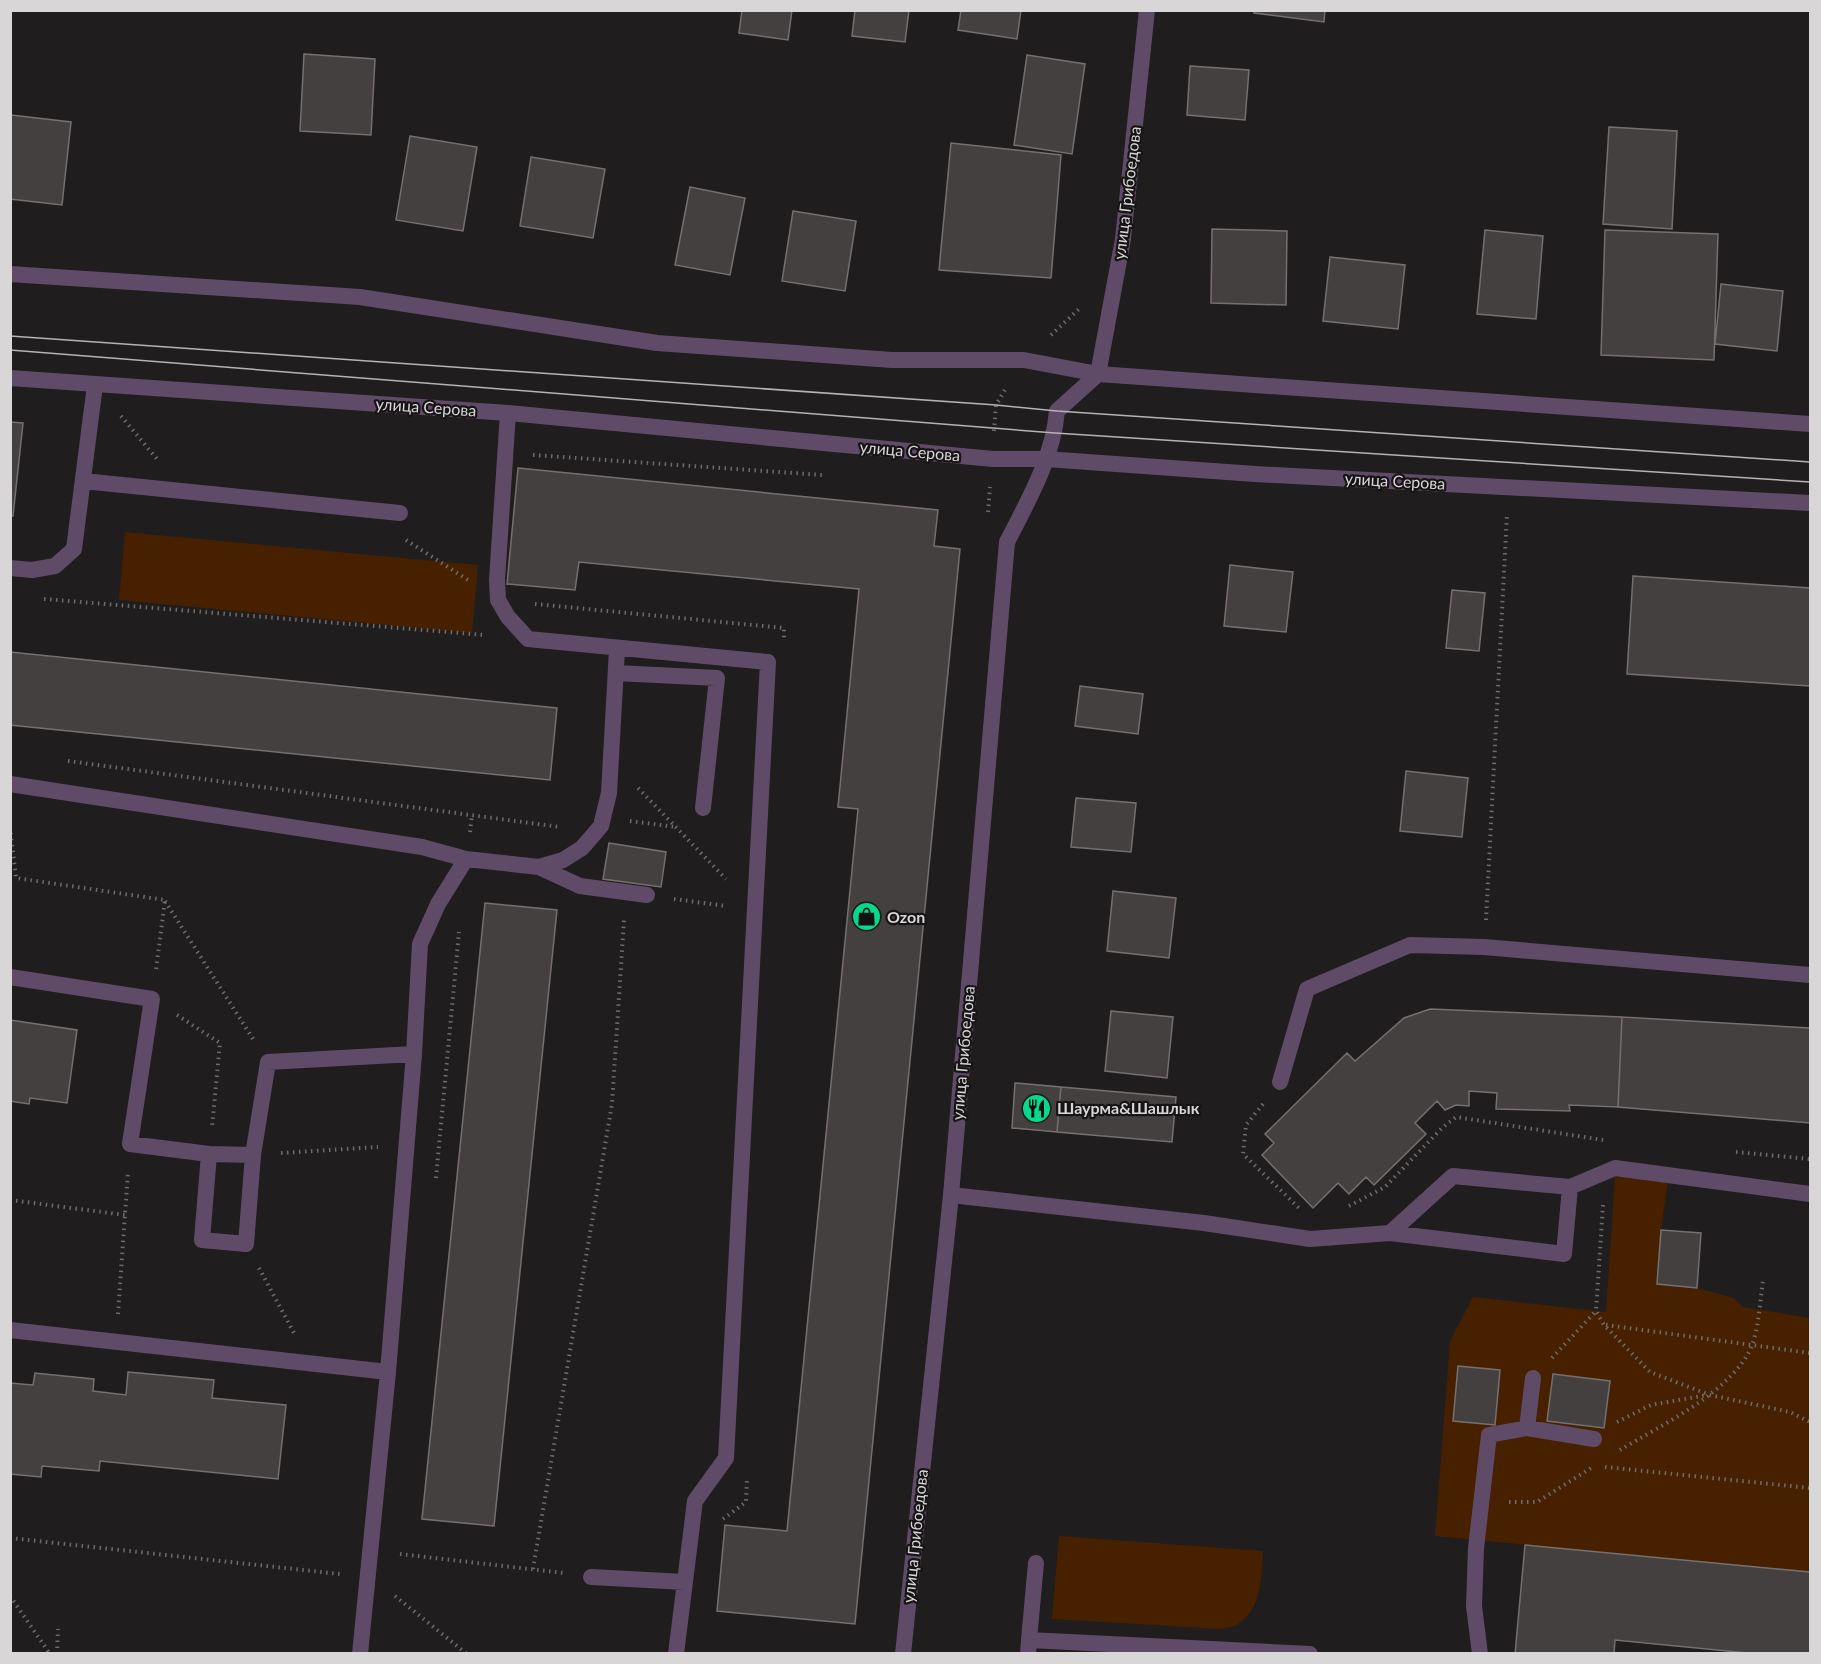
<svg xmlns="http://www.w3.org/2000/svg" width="1821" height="1664" viewBox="0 0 1821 1664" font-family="Lato,sans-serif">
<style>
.green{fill:#472000}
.building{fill:#454040;stroke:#75706f;stroke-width:1.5}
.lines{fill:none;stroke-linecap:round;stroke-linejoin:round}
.path{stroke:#6f6c6d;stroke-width:4;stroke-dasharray:1.5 4.5;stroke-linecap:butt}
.service{stroke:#5f4b68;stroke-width:16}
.minor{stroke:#5f4b68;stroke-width:16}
.tram{stroke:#b6b3b4;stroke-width:1.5}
.labels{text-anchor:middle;stroke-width:4.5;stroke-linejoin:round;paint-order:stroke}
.street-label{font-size:16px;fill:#d8d6d7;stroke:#171415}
.poi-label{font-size:16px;font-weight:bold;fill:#d8d6d7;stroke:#171415;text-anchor:start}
</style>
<rect width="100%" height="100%" fill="#201d1e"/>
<path class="green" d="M125 532 478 565 472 633 119 600Z
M1615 1176 1668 1180 1661 1230 1658 1284 1697 1288 1734 1298 1743 1307 1810 1318V1572L1435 1536 1450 1341 1473 1297 1606 1312Z
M1059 1536 1263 1551C1261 1576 1263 1608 1238 1624 1234 1627 1226 1628 1220 1629L1052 1619Z"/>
<path class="building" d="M742 10H792L788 40 739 33Z
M855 10H909L905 42 852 36Z
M961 10H1021L1017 39 958 30Z
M1254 10H1325L1324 22 1254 13Z
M304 54 375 59 371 135 300 131Z
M1027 55 1085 64 1072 154 1014 145Z
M1190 66 1249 70 1245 120 1187 115Z
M11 115 71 122 62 205 10 199Z
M1609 127 1677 131 1672 229 1603 224Z
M410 136 477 147 463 231 396 220Z
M951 143 1061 155 1051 278 939 270Z
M531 157 605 169 593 238 520 226Z
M690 187 745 198 730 275 675 265Z
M793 211 856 221 845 291 782 281Z
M1212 229 1287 231 1286 305 1211 303Z
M1485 230 1543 236 1536 319 1477 314Z
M1605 230 1718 234 1714 360 1601 355Z
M1330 257 1405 265 1398 329 1323 321Z
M1721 284 1783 291 1777 351 1715 344Z
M10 422 23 423 13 516H10Z
M518 468 938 510 934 546 960 549 855 1624 717 1611 725 1525 787 1531 858 809 838 807 859 589 579 562 575 590 507 584Z
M1230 565 1293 572 1286 632 1224 626Z
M1633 576 1810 588V686L1627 674Z
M1452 590 1485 593 1479 651 1446 648Z
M10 652 557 708 550 780 10 725Z
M1080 686 1143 694 1138 734 1075 726Z
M1406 771 1468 778 1462 837 1400 831Z
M1076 798 1136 803 1131 852 1071 847Z
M609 843 666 852 661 887 603 879Z
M1113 891 1176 898 1169 958 1107 951Z
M485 903 557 910 494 1526 422 1519Z
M1430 1009 1622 1017 1618 1107 1569 1105 1570 1111 1496 1109 1497 1093 1469 1091V1106L1456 1105 1445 1110 1437 1101 1415 1123 1426 1134 1374 1185 1366 1177 1349 1194 1338 1183 1313 1208 1262 1155 1274 1143 1265 1134 1347 1053 1355 1061 1404 1018Z
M1111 1011 1173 1017 1167 1078 1105 1071Z
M1622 1017 1810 1028V1123L1618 1107Z
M10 1020 77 1030 67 1103 30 1098 29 1104 10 1101Z
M1015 1083 1061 1087 1057 1132 1012 1128Z
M1061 1087 1176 1097 1172 1142 1057 1132Z
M1661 1230 1701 1233 1697 1288 1657 1284Z
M1458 1366 1500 1370 1495 1425 1453 1421Z
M128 1372 214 1380 212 1398 286 1405 278 1479 100 1461 99 1471 42 1466 41 1477 10 1474V1383L33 1385 35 1373 94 1379 93 1391 126 1395Z
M1553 1374 1610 1381 1604 1428 1547 1421Z
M1525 1545 1810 1572V1654H1758L1615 1640 1614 1654H1515Z"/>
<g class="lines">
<path class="path" d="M1051 335 1079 309
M121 416 157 459
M994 431 996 405 1006 388
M533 455 822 475
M988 512 990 487
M406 540 468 580
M44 599 485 635
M535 604 784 628V638
M68 761 560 827
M638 788 726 879
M630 821 676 827
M10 827 16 878 165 900 156 970
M470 832 472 815
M674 899 726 906
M165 901 253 1039
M1486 920 1507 514
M177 1015 220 1043 212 1127
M1263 1104 1246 1125 1243 1154 1299 1208
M1736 1152 1810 1159
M281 1153 378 1147
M436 1178 459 932
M10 1200 125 1215
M1603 1205 1596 1311 1604 1325 1650 1372 1710 1395 1790 1412 1810 1422
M1349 1206 1385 1187 1442 1128 1456 1117 1603 1140
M259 1268 294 1333
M118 1314 128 1172
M1606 1325 1810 1353
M1552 1358 1596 1311
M1617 1422 1651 1405 1707 1395
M1620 1450C1660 1426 1735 1390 1752 1345 1759 1327 1760 1300 1763 1281
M1605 1467 1810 1488
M1509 1502H1537L1591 1468
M723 1519 746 1502 747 1478
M10 1538 340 1574
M400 1554 564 1573
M533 1569 612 1104 624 920
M10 1596 50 1654
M395 1596 467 1654
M57 1654 58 1629"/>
<path class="service" d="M10 274 360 297 657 343 892 360H1024L1098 374 1810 424
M508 413 497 580 498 600 508 617 528 639 768 662 726 1458 695 1501 676 1654
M83 481 400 513
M10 568 32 570 55 566 74 549 95 385
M616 673 717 678 703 808
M10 784 422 847 466 859
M539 867 580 886 647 895
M10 977 152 999 130 1144 209 1154 253 1155 268 1062 414 1054
M1280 1082 1307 989 1410 945 1484 947 1810 975
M209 1154 202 1240 246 1244 253 1155
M1570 1187 1615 1168 1810 1194
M951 1195 1204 1223 1310 1239 1390 1233 1564 1254 1570 1187 1453 1176 1390 1233
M10 1330 388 1372
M1527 1428 1533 1378
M591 1577 685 1582
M1029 1640 1036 1563
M360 1654 388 1372 414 1054 420 944 438 904 466 859 539 867 563 860 582 848 601 826 609 793 617 649
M1028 1654 1029 1640 1310 1654
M1480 1654 1474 1606 1476 1548 1489 1435 1527 1428 1594 1439"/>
<path class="minor" d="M10 378 508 413 993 459H1046L1255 474 1810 503
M903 1654 951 1195 1007 542C1028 501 1053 458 1057 411L1098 374 1123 239 1147 10"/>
<path class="tram" d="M10 336 996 405 1057 411 1810 462
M10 350 1055 433 1810 482"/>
</g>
<defs>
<symbol id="shop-disc" viewBox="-11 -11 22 22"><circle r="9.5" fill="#05d98b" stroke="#171415"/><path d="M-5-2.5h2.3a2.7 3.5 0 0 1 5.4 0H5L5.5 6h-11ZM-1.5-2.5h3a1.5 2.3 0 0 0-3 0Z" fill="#111"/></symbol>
<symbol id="restaurant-disc" viewBox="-11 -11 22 22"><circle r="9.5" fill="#05d98b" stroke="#171415"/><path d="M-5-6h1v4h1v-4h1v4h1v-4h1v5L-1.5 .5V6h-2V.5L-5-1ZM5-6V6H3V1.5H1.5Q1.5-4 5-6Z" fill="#111"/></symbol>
</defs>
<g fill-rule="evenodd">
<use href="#shop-disc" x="850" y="900" width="33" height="33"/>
<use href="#restaurant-disc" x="1020" y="1092" width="33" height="33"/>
</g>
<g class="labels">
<g class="street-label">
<text transform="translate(1127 193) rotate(-83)" y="6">улица Грибоедова</text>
<text transform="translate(426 407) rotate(4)" y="6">улица Серова</text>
<text transform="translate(910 451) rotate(5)" y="6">улица Серова</text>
<text transform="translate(1395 481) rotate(3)" y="6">улица Серова</text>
<text transform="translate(963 1053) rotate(-85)" y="6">улица Грибоедова</text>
<text transform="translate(915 1536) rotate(-84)" y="6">улица Грибоедова</text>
</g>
<g class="poi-label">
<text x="887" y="923">Ozon</text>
<text x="1057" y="1114">Шаурма&amp;Шашлык</text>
</g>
</g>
<rect width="1821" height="1664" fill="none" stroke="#d8d6d7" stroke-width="24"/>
</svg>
